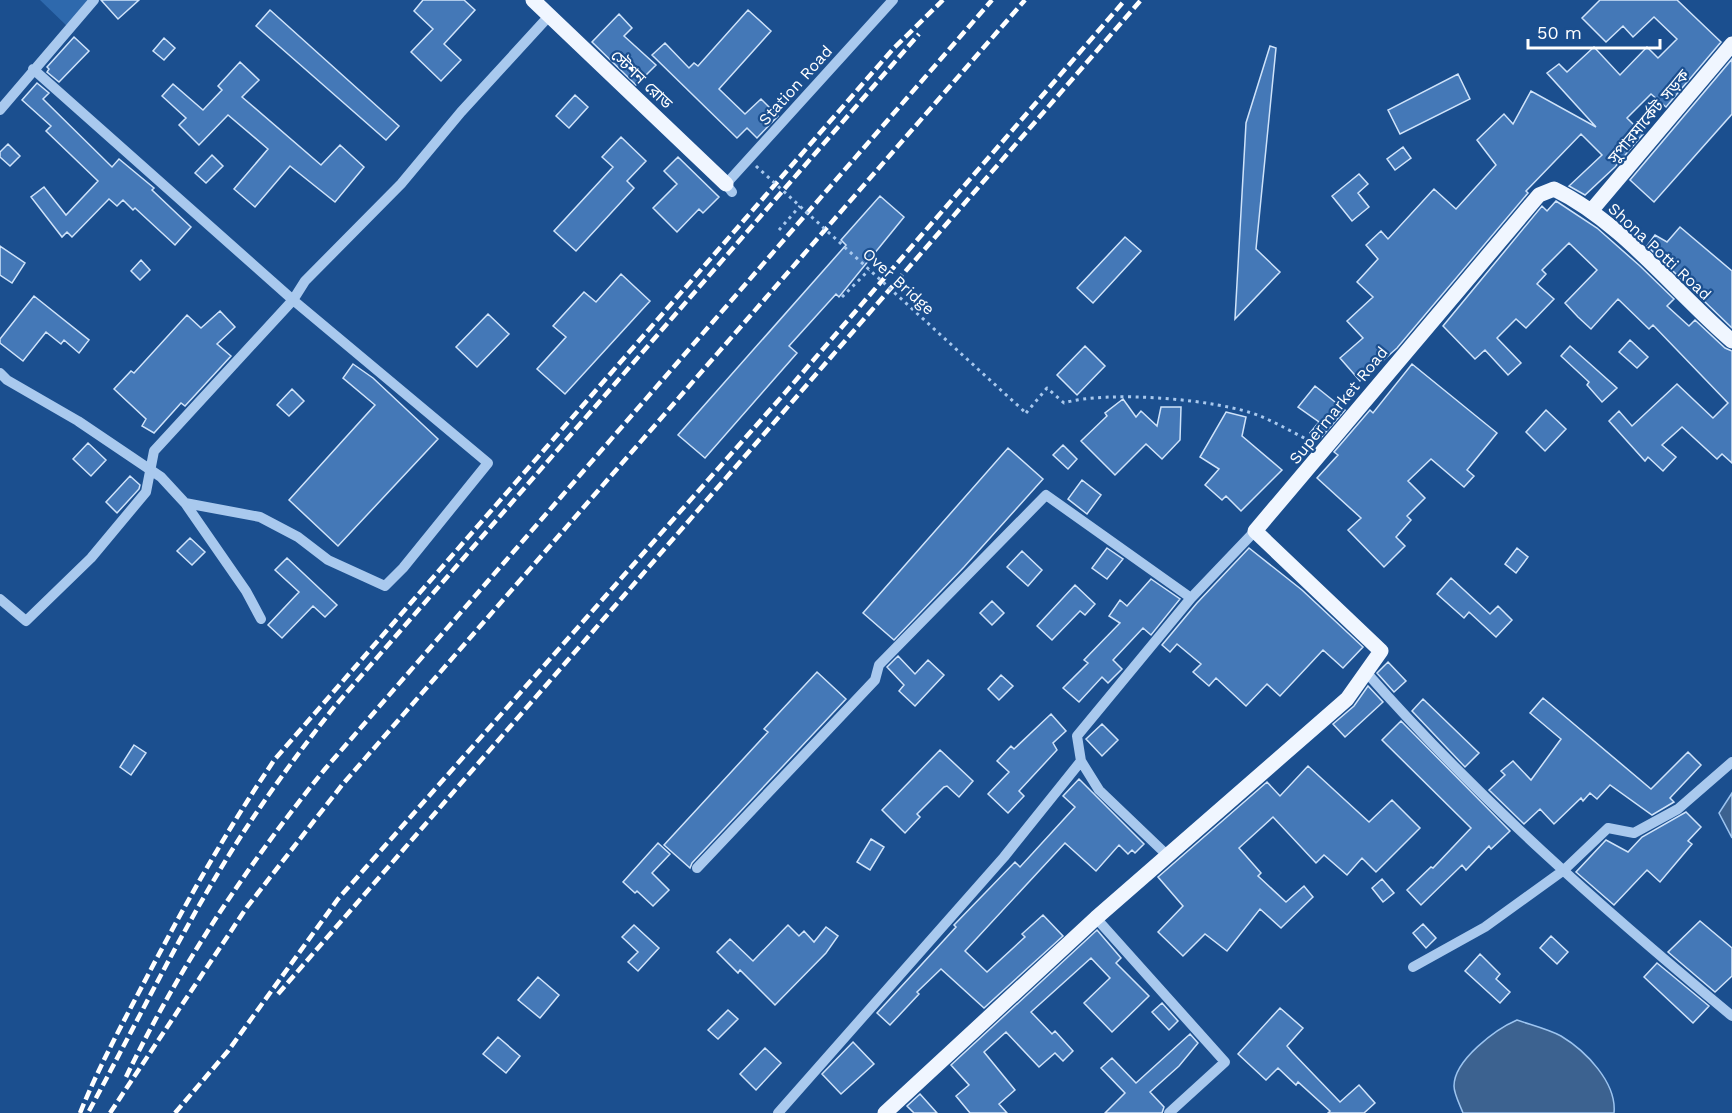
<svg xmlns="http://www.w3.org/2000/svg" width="1732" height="1113" viewBox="0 0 1732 1113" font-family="'Work Sans','Noto Sans Bengali',sans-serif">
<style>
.green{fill:#2e69ad}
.water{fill:#3c6290;stroke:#9cc4f0;stroke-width:1.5}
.building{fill:#4478b7;stroke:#cfe3fa;stroke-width:1.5}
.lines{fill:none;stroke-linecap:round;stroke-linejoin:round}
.path{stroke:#a9c9ee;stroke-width:3;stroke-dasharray:3 4.5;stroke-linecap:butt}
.minor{stroke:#a9c9ee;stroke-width:10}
.major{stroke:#f0f6ff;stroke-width:15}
.rail{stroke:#fff;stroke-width:4.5;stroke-dasharray:10 4.5;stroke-linecap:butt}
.path-bridge{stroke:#a9c9ee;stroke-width:3;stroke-dasharray:3 4.5;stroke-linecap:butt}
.labels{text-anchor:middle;stroke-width:4.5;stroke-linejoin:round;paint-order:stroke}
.street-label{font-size:16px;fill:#fff;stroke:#1b4f8f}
</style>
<rect width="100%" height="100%" fill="#1b4f8f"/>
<path class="green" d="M40 0H94L69 28Z"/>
<path class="water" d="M1732 793V838L1719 813Z
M1517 1020C1531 1025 1548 1029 1561 1036 1586 1051 1617 1083 1614 1113H1463C1460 1105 1454 1094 1454 1086 1454 1060 1496 1029 1517 1020Z"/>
<path class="building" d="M101 0H139L118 19Z
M423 0H464L475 10 444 44 461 60 441 81 411 52 433 29 414 11Z
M1600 0H1677L1721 42 1666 107 1651 94 1627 118 1643 134 1615 167 1585 195 1569 186 1602 155 1581 134 1526 191 1528 193 1397 348 1360 381 1340 358 1363 338 1347 321 1373 297 1357 282 1378 259 1366 245 1381 231 1388 239 1434 189 1456 209 1496 165 1477 140 1504 114 1513 124 1531 91 1596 127 1547 73 1559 64 1567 72 1594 47 1620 75 1647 47 1658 58 1677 39 1654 17 1633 37 1623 26 1606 42 1582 18Z
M270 10 399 126 386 140 256 26Z
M748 10 771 31 719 89 745 114 761 99 778 116 757 138 747 128 737 138 652 55 665 43 689 68 694 63 698 66Z
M619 14 632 28 624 36 656 65 636 85 592 42Z
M74 37 89 51 59 82 47 72 49 69 47 67Z
M164 38 175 48 164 60 153 51Z
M1270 46 1276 48 1256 249 1280 272 1235 319 1246 123Z
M1732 59V114L1654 202 1630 180Z
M240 62 259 80 242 97 321 165 340 145 364 167 335 202 290 166 255 207 234 189 268 149 228 115 199 145 179 125 186 118 162 96 173 84 203 110 222 90 218 86Z
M1458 74 1470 99 1400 134 1388 110Z
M37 83 49 93 43 99 112 167 119 159 154 188 152 190 191 227 175 245 135 208 133 210 123 200 117 206 109 199 72 237 67 232 62 237 31 197 44 187 66 215 98 181 46 131 51 126 22 100Z
M575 95 588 107 569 128 556 116Z
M621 137 646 161 627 181 634 188 576 251 554 231 613 167 602 157Z
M8 144 20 156 10 166 0 157V152Z
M1403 147 1411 158 1395 170 1387 159Z
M212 155 223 166 206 183 195 173Z
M678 157 719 197 703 213 699 209 677 232 653 208 677 184 664 171Z
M1359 174 1368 184 1358 193 1369 207 1352 221 1332 196Z
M880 196 904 217 839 297 836 294 789 346 797 353 705 458 678 435 846 245 841 240Z
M1556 201 1597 228 1640 266 1674 299 1667 306 1689 326 1695 320 1725 348 1732 351V463L1722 454 1717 459 1682 427 1662 445 1676 457 1663 471 1648 457 1645 461 1609 421 1619 411 1632 426 1677 384 1713 418 1728 403 1653 325 1649 329 1618 299 1591 329 1578 317 1565 303 1597 270 1569 243 1542 270 1546 274 1537 284 1554 299 1526 328 1516 319 1497 338 1521 363 1508 375 1485 350 1475 359 1443 326 1542 206 1547 211Z
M1680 227 1732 271V328L1647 246 1655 235 1667 242Z
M1125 237 1141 251 1093 303 1077 288Z
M0 246 25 263 12 283 0 275Z
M141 260 150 270 140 280 131 271Z
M621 274 650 301 565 394 537 369 566 337 553 326 584 292 596 302Z
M34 296 89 340 79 353 64 340 61 344 46 332 23 361 0 343V339Z
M220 311 235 327 217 344 231 356 185 406 181 403 154 433 142 426 146 419 114 389 131 371 134 373 187 315 201 328Z
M488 314 509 334 477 367 456 347Z
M1630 340 1648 357 1637 368 1619 352Z
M1085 346 1105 366 1077 395 1057 375Z
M1570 346 1617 388 1602 402 1587 385 1589 382 1561 356Z
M353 364 373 378 438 439 338 546 289 500 375 405 343 378Z
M1412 364 1497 433 1467 470 1474 476 1464 487 1431 459 1408 481 1425 498 1407 516 1411 520 1396 537 1405 546 1384 567 1348 530 1361 518 1317 478 1338 455 1334 452 1370 410 1373 413Z
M1315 386 1345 410 1319 440 1310 433 1319 422 1298 407Z
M292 389 304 401 289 416 277 405Z
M1123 399 1136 417 1141 411 1157 426 1161 407H1181L1180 440 1162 459 1146 444 1115 475 1081 441 1107 416 1105 413Z
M1546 410 1566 429 1545 451 1526 432Z
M1226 412 1246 417 1242 436 1282 470 1241 511 1226 496 1222 500 1205 485 1219 469 1200 457Z
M88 443 106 460 91 476 73 459Z
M1063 445 1077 459 1068 469 1053 455Z
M1008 448 1043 479 964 567 894 640 863 613Z
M130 476 140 485 139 489 117 513 106 502Z
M1082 480 1101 495 1087 514 1068 499Z
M190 538 205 552 192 565 177 551Z
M1107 548 1123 559 1107 579 1092 568Z
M1249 548 1302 590 1363 647 1343 668 1323 650 1280 696 1267 684 1246 706 1216 678 1209 686 1193 672 1201 664 1177 644 1170 652 1162 645 1197 603Z
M1517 548 1528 557 1516 573 1505 564Z
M1022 551 1042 570 1028 586 1007 567Z
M287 558 337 605 325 617 313 606 282 638 268 625 299 592 275 570Z
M1451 578 1490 614 1498 606 1512 620 1496 637 1469 612 1464 618 1437 594Z
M1151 579 1180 599 1151 635 1143 628 1113 660 1122 669 1108 683 1102 677 1079 702 1063 688 1088 663 1084 660 1120 623 1109 616 1120 600 1127 606Z
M1075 585 1095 604 1085 615 1080 611 1052 640 1037 626Z
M992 601 1004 613 992 625 980 613Z
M898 656 915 674 928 660 944 675 915 706 899 691 904 685 887 667Z
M1388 662 1406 681 1394 692 1377 673Z
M817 672 846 699 692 863 690 868 664 845 768 732 764 729Z
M1001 675 1013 686 999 700 988 689Z
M1368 686 1383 702 1345 737 1333 724 1354 706Z
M1543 698 1651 789 1688 752 1701 765 1670 798 1674 802 1652 815 1610 785 1597 799 1590 793 1583 801 1581 798 1554 824 1540 809 1524 824 1489 790 1505 775 1501 771 1513 761 1531 780 1561 739 1530 713Z
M1423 699 1479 753 1465 767 1412 711Z
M1051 714 1066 731 1053 743 1057 750 1019 791 1024 796 1008 813 988 794 1009 772 997 761 1011 746 1014 749Z
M1401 721 1510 831 1491 849 1489 846 1466 870 1462 865 1421 905 1407 890 1431 867 1433 868 1471 828 1382 740Z
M1102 724 1118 740 1102 756 1086 739Z
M134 745 146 753 131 775 120 767Z
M940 750 973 781 959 797 947 786 944 787 917 814 920 817 905 833 882 810Z
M1308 766 1369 822 1392 800 1420 828 1376 872 1362 858 1347 875 1324 855 1316 863 1273 817 1239 848 1261 873 1258 876 1286 902 1304 886 1313 897 1281 928 1260 909 1227 951 1205 934 1183 956 1158 932 1183 906 1158 877 1267 782 1280 796Z
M1079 779 1144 844 1135 853 1132 850 1128 854 1119 845 1096 871 1065 843 965 951 987 972 1025 937 1022 934 1043 915 1063 936 984 1008 941 969 917 992 919 994 890 1025 877 1013 956 927 954 925 1015 862 1020 867 1075 807 1063 796Z
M1686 812 1701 827 1688 841 1692 844 1660 882 1647 870 1614 905 1576 872 1606 840 1628 852 1642 837Z
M871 839 884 847 870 870 857 862Z
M658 843 670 854 652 873 669 890 653 906 637 891 635 893 623 882Z
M1382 879 1394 893 1383 902 1372 888Z
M1700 921 1732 948V976L1715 992 1668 952Z
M1423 924 1436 938 1426 948 1413 933Z
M634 925 659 948 638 971 628 962 638 952 622 937Z
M788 925 799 936 804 931 814 942 826 927 838 936 826 953 775 1005 740 970 738 973 717 952 730 939 753 961Z
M1097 930 1121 958 1116 963 1149 996 1112 1032 1084 1003 1110 978 1091 958 1031 1012 1052 1034 1055 1031 1073 1051 1063 1061 1055 1053 1039 1067 1006 1032 984 1052 1015 1090 999 1104 1007 1113H970L956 1096 969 1085 951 1065Z
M1551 936 1568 952 1557 964 1540 948Z
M1480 954 1500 974 1496 979 1510 992 1500 1003 1465 971Z
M1657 963 1709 1006 1693 1023 1644 977Z
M538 977 559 995 540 1018 518 1000Z
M1162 1003 1178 1021 1169 1030 1152 1012Z
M1280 1008 1303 1028 1287 1046 1292 1052 1340 1102 1359 1085 1375 1103 1364 1113H1328L1330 1111 1298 1082 1296 1085 1278 1068 1266 1080 1238 1054Z
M728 1010 738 1019 718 1039 708 1030Z
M1190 1034 1198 1043 1179 1066 1150 1092 1164 1107 1162 1113H1105L1125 1093 1101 1068 1112 1058 1136 1083Z
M498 1037 520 1056 506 1073 483 1054Z
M853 1042 874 1064 841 1094 822 1074Z
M765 1048 781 1063 756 1090 740 1074Z
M920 1094 937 1113H914L907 1106Z"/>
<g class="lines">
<path class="path" d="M779 230 800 206
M842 297 869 270
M1026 413 1047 388 1064 403C1107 390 1218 399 1260 416 1277 423 1294 433 1310 441"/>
<path class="minor" d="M0 110 94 0
M732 192 726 184 893 0
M0 373 7 380 78 421 161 477 185 503 260 517 298 537 328 560 385 586 403 568 488 463 293 300 305 281 401 184 461 112 549 16
M185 503 246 591 261 619
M0 599 26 621 91 558 146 492 154 451 293 300 33 69
M1366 672C1477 798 1603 909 1732 1016
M1081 761 1099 790 1168 856
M697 868 875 680 879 665 1046 495 1191 598
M1096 918 1225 1062 1169 1113
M1413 967 1485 927 1564 870 1608 828 1634 833 1678 809 1732 762
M778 1113 1004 857 1081 761 1077 736 1191 598 1255 531"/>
<path class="major" d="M533 0 726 184
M1591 211 1732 44
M885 1113 1096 918 1347 699 1381 651 1255 531 1539 195 1554 189C1622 222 1675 292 1732 341"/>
<path class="rail" d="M278 994 1141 0
M126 1077C179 967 248 864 325 769L992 0
M89 1111C139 1019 185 923 241 836 270 791 302 748 335 706L919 34
M80 1113C100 1064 125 1019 149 973 188 899 228 828 275 759L893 49 943 0
M110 1113 247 907 342 785 1025 0
M175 1113 228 1051 338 899 784 394 1125 0"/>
<path class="path-bridge" d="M756 166 1026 413"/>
</g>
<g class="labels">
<g class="street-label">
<text transform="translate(642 79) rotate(43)" y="6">স্টেশন রোড</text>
<text transform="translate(795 85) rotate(-48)" y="6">Station Road</text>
<text transform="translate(1648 116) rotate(-50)" y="6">সুপারমার্কেট সড়ক</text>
<text transform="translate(1660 251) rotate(43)" y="6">Shona Potti Road</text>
<text transform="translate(899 281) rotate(42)" y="6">Over Bridge</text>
<text transform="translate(1338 405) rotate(-51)" y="6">Supermarket Road</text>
</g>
</g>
<path d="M1528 39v9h132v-9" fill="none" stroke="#ffffff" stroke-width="3"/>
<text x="1537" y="39" font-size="18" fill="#ffffff" stroke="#1b4f8f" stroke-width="4.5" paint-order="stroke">50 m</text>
</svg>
